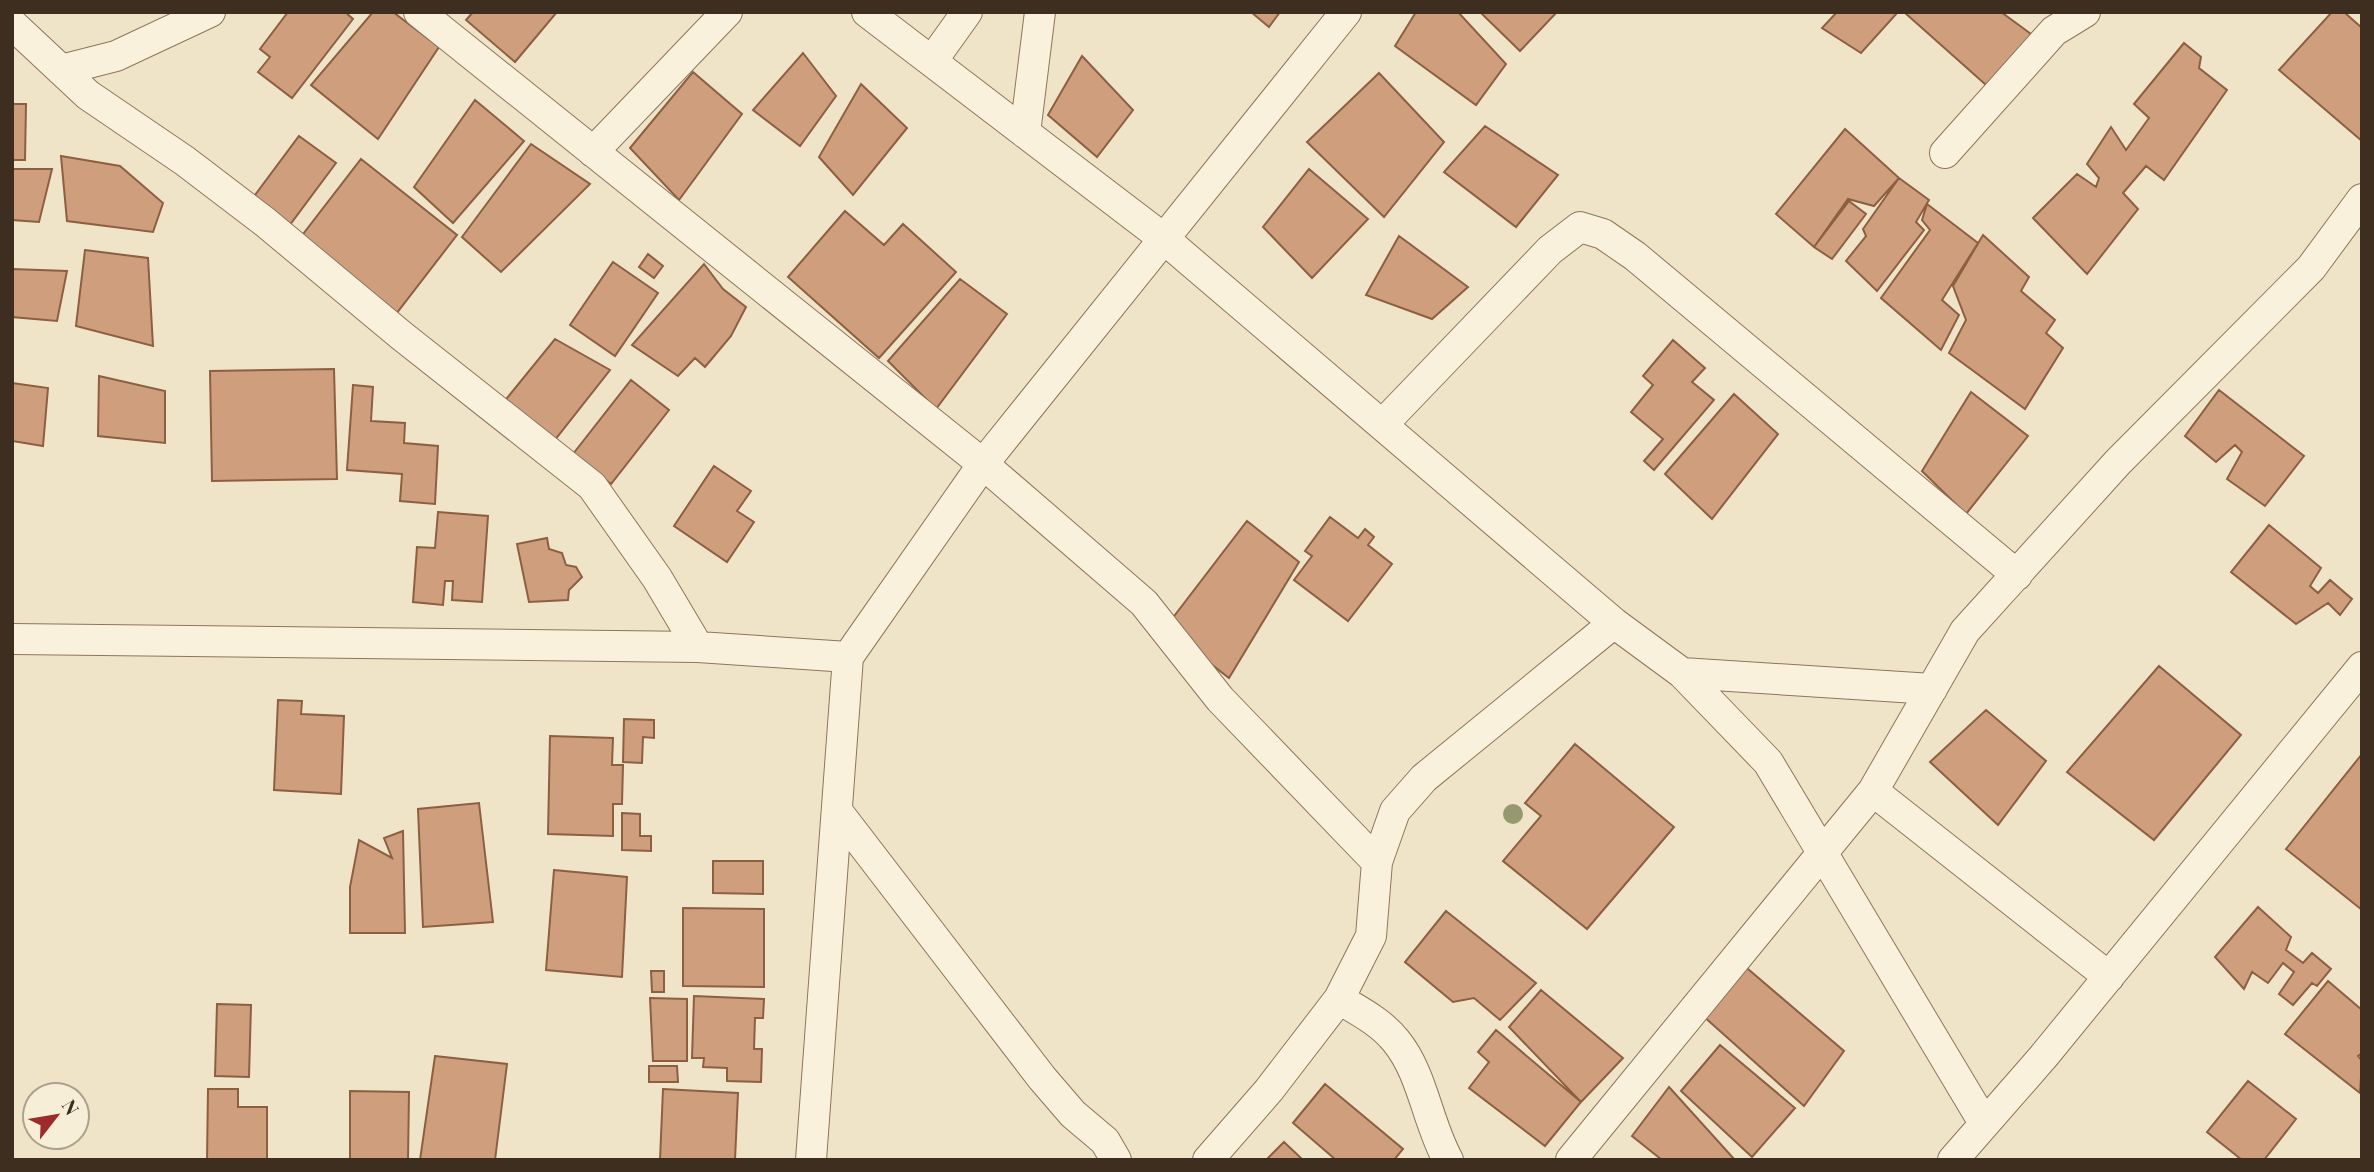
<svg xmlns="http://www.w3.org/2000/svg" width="2374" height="1172" viewBox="0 0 2374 1172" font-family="'Playfair Display',serif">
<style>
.building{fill:#cf9f7d;stroke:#8d5f41;stroke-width:2}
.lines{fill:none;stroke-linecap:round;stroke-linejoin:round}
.street-casing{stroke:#8d765c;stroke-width:32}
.street{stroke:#faf1dc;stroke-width:30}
.tree{fill:#96986f}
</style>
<rect width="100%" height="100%" fill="#f0e4c8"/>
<path class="building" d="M288 12H345L353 19 292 98 258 72 270 57 260 49Z
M373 12H393L439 47 378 139 311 85Z
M473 12H557L515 62 466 20Z
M1251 12H1280L1269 27Z
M1416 12H1458L1506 64 1476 105 1395 46Z
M1480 12H1557L1520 51Z
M1837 12H1898L1861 53 1822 28Z
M1904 12H2001L2031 34 1995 93Z
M2332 12H2344L2362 28V141L2279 70Z
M2184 43 2201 57 2199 68 2227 90 2164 180 2146 166 2123 193 2138 209 2087 274 2033 218 2077 174 2096 187 2099 178 2087 164 2111 127 2126 150 2149 118 2134 104Z
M803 53 836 96 800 146 753 110Z
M1082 56 1133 110 1097 157 1048 115Z
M693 72 742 114 679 200 630 148Z
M1379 73 1444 142 1384 217 1307 142Z
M861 84 907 128 853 195 819 157Z
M475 100 524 141 453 223 414 187Z
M12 104H26L25 160H12Z
M1485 126 1558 175 1516 227 1444 172Z
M1845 129 1899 178 1874 206 1848 199 1814 247 1776 214Z
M299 136 336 163 289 226 252 199Z
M531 144 590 184 501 272 462 237Z
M61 156 120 166 163 203 153 232 67 221Z
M361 159 457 235 396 314 300 238Z
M12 169H52L39 222 12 220Z
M1309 169 1368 219 1312 278 1263 227Z
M1899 178 1929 200 1916 222 1924 230 1877 291 1846 261 1866 236 1863 229Z
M1849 201 1866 214 1832 259 1814 247Z
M1927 204 1978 243 1942 300 1959 315 1941 350 1881 298 1930 230 1922 220Z
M845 211 884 245 903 224 956 272 879 358 788 277Z
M1983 235 2029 277 2021 291 2055 320 2046 333 2063 348 2025 409 1949 353 1966 320 1953 286Z
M1399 236 1468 287 1432 319 1366 295Z
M85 250 148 258 153 346 76 326Z
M648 254 663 266 654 278 639 267Z
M613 262 658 293 615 356 570 325Z
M704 264 723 289 746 307 731 336 705 367 695 358 678 376 632 345Z
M12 269 67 271 57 321 12 317Z
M960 279 1007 314 936 409 888 361Z
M555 339 610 370 554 441 503 403Z
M1673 340 1705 368 1692 382 1714 400 1654 470 1644 461 1663 439 1631 412 1653 385 1643 376Z
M334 369 337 479 212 481 210 371Z
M99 376 165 391V443L98 436Z
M631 380 669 410 611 484 573 454Z
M12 383 48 388 43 446 12 441Z
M353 385 373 387 371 421 405 423 404 443 438 446 435 504 400 501 402 474 347 470Z
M2219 390 2304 456 2265 506 2227 479 2242 452 2235 445 2216 462 2185 436Z
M1971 392 2028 436 1966 514 1922 471Z
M1734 394 1778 434 1712 519 1665 474Z
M714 466 751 491 737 511 754 522 727 562 674 526Z
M438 512 488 516 482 602 452 600 453 581H445L443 605 413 602 417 547 435 548Z
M1330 517 1358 538 1365 529 1374 537 1368 545 1392 564 1348 621 1294 580 1312 556 1305 551Z
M1247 521 1299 562 1229 678 1165 628Z
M2269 525 2321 568 2310 586 2318 593 2330 580 2352 599 2340 615 2328 603 2296 624 2231 572Z
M547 538 549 549 562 553 566 565 576 567 582 577 569 590 568 600 529 602 517 544Z
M2159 666 2241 735 2154 840 2067 772Z
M278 700 302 701 301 714 344 716 341 794 274 790Z
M1986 710 2046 761 1998 825 1930 762Z
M624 719 654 720V738L643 737 642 763 623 762Z
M550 736 613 738 612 765H623L622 804H613V836L548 834Z
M1575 744 1674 827 1587 929 1503 861 1541 816 1525 803Z
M2362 754V910L2286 849Z
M479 803 493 922 423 927 418 809Z
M622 813 640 814V836H651V851L622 850Z
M403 831 405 933H350V887L359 840 392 858 384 838Z
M713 861H763V894L713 893Z
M554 870 627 877 622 977 546 970Z
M2258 907 2291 937 2286 950 2303 963 2312 953 2331 969 2317 986 2312 983 2293 1005 2279 994 2294 972 2283 963 2268 983 2252 972 2244 989 2215 957Z
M683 908 764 909V987L683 986Z
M1446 911 1536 983 1500 1020 1474 998 1453 1002 1405 962Z
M1741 963 1844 1051 1804 1106 1702 1015Z
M651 971H664V992H652Z
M2328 981 2362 1010V1053L2358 1056 2362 1061 2360 1093 2285 1034Z
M1541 990 1623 1058 1581 1102 1509 1027Z
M694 996 764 999 763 1018H755L754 1049H762L761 1082 727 1081V1068L703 1067 704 1058H692Z
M650 998 687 999V1061H653Z
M217 1004 251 1005 249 1077 215 1076Z
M1496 1030 1581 1102 1545 1146 1469 1088 1489 1062 1478 1052Z
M1720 1045 1795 1108 1752 1157 1681 1091Z
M435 1056 507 1064 495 1160H420Z
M649 1066H677L678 1082H649Z
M2248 1081 2296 1119 2264 1160H2242L2207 1132Z
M1325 1084 1403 1149 1394 1160H1336L1293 1123Z
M1669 1087 1735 1160H1662L1632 1136Z
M208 1089H238V1107H267V1160H207Z
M663 1089 738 1093 735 1160H660Z
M350 1091 409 1092 408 1160H350Z
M1284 1142 1303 1160H1266Z"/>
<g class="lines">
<defs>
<path id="street" d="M419 12 983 464 1144 603 1220 699 1377 862
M867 12 1163 238 1614 623 1682 673 1768 762 1984 1123
M12 24 88 95 185 161 265 222 402 336 592 486 657 578 698 647
M932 61 967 12
M61 70 116 56 210 12
M1025 133 1040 12
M593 152 727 12
M1945 153 2054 31 2085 12
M1382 425 1550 250 1580 227 1603 234 1635 256 2017 575
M12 639 698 647 848 657
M1682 673 1932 689
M1873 791 2109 977
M837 811 1042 1078 1073 1114 1105 1141 1116 1160
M1339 999C1359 1011 1381 1022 1396 1041 1423 1074 1427 1122 1448 1160
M811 1160 848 657 983 464 1346 12
M1208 1160 1269 1090 1339 999 1371 936 1377 862 1395 811 1424 778 1614 623
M1571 1160 1873 791 1965 631 2118 462 2311 268 2362 199
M1953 1160 2043 1057 2362 667"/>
</defs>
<use href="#street" class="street-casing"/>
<use href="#street" class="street"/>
</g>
<circle class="tree" cx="1513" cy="814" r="10"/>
<rect width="2374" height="1172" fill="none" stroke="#3d2e20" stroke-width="28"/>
<g transform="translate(56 1116) rotate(59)"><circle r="33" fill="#f7eed8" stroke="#ada18e" stroke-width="2"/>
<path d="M0-5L12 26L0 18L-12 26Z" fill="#9e2a2b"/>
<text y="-10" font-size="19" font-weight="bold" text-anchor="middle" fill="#3d2e20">N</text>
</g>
</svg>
